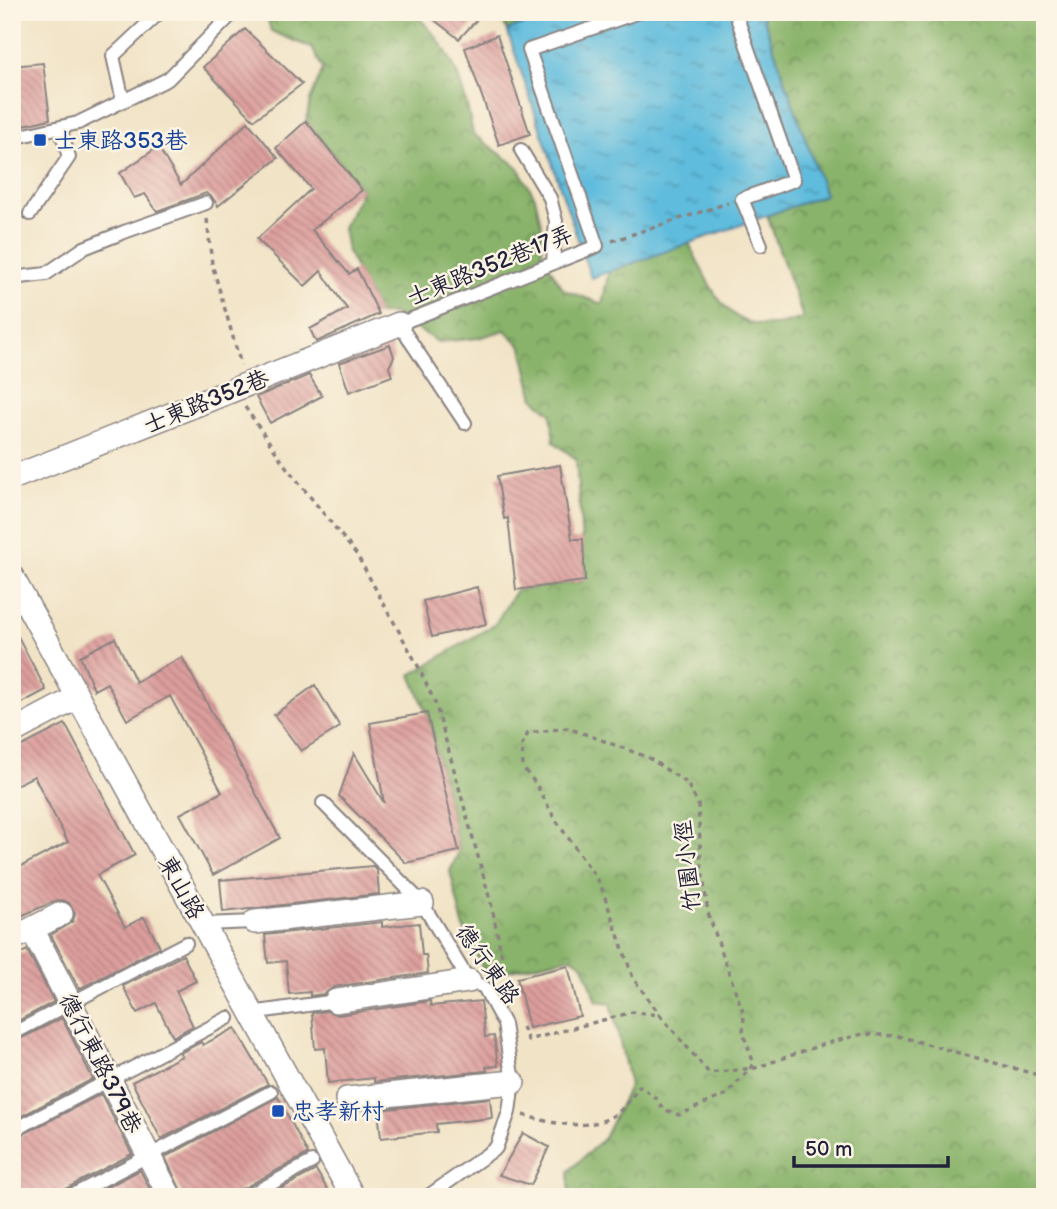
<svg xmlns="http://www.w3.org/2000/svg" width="1057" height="1209" viewBox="0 0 1057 1209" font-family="'Balsamiq Sans','LXGW WenKai TC',sans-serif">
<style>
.forest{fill:url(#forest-crowns);stroke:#566a53;stroke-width:2}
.water{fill:url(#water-ripples);stroke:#406f8c;stroke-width:2}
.building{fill:url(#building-back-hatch)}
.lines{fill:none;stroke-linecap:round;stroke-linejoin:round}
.lane-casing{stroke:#8a8280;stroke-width:16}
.street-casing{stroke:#8a8280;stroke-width:26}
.path{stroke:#8a8280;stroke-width:3.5;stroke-dasharray:5 5;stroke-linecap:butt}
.lane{stroke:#fff;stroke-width:12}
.street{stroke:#fff;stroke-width:23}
.transit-dot{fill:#1a4fb4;stroke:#fcf5e5;stroke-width:2.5}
.labels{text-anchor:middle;stroke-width:5;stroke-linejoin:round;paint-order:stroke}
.transit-label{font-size:23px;fill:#164399;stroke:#fcf5e5;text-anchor:start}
.street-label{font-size:23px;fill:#22223b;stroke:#fcf5e5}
</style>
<defs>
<pattern id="forest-crowns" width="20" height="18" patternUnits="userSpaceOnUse" patternTransform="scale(1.75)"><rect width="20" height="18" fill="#89b36b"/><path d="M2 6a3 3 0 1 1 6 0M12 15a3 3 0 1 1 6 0" fill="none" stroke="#709159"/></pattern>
<pattern id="water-ripples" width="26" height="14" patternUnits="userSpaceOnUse" patternTransform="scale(1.75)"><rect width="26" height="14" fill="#5fbcdd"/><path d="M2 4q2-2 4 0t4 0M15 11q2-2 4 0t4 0" fill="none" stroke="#4e98b4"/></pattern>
<pattern id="building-back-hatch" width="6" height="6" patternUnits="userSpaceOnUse" patternTransform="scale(1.75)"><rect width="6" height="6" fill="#dd9f9d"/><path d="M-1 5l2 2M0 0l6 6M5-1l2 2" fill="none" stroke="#b38181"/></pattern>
</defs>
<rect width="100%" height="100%" fill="#fcf5e5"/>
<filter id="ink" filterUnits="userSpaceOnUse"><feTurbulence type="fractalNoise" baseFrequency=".0143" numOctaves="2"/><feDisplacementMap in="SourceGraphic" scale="14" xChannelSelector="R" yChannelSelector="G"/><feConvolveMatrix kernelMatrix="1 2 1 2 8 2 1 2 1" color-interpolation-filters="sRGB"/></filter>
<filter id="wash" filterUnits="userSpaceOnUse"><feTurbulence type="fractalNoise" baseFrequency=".00686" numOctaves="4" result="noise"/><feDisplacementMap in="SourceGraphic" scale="28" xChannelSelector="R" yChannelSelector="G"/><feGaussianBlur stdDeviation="1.57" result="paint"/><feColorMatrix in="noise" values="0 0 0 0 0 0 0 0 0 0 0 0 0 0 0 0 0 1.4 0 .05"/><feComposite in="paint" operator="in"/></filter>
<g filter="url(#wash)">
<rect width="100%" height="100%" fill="#f1e3c6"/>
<path class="forest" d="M266 12H412C453 47 463 83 473 134L517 166 535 197 543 232 542 255 564 290 602 304 609 271 689 243C715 298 733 344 803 318L767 215 825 195 761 12H1045V1197H569V1171L604 1138 630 1085 611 1003 597 1001 583 965 572 957 486 975 464 929 450 871 459 851 427 713 411 675 495 624 516 590 585 581 576 459 554 442 551 413 534 399 522 347 505 330 478 338 438 342 393 314H379L347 251 343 228 362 190 306 121 310 101 323 69 312 48 271 31Z
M499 12H563L507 30Z"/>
<path class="water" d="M563 12H761L825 195 591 278 507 30Z"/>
<g id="blocks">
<path class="building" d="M424 12H484L459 39Z
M245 29 302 84 254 120 203 67Z
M497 35 530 134 499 145 465 48Z
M43 63 50 119 12 128V66Z
M306 121 362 190 312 230 349 274 357 269 379 314 316 342 310 329 347 309 321 271 305 286 257 239 311 189 276 148Z
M248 122 278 158 218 206 212 197 206 193 157 211 145 194 134 198 120 173 158 147 181 185Z
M390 345 394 357 389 367 392 376 349 392 339 363Z
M309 375 322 396 270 423 256 397Z
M560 465 572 539H583L585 581 516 590 508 518 504 519 497 476Z
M477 587 486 624 432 637 423 601Z
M12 625 46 690 12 708Z
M115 638 136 682 182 657 280 838 213 875 180 814 222 792 170 696 127 720 107 683 94 690 80 656Z
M315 685 340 727 301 751 274 715Z
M427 713 459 851 406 863 339 796 354 753 384 803 370 723Z
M65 724 135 855 97 875 125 927 144 917 160 947 79 989 51 935 73 921 75 914 69 903 62 900 55 901 12 920V871L68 842 34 776 12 787V751Z
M373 866 377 870 379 894 223 912 220 880Z
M382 922V927L419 923 422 955H426L428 973 334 987 324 994 310 996V992L289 994 286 961 268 963 265 935Z
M27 950 54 1002 12 1024V958Z
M183 955 196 981 176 991 193 1026 173 1037 156 1003 137 1013 123 986Z
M568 966 580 1016 529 1028 517 978Z
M430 1001 431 1006 481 1001 485 1037 494 1036 498 1066 486 1067 487 1071 374 1082V1078L328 1083 325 1048 315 1049 312 1013 327 1011 338 1015Z
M62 1018 93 1079 12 1121V1043Z
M235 1028 268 1084 161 1139 132 1082 182 1056 180 1053 201 1042 203 1045Z
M101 1094 132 1154 65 1189 60 1197H18L12 1186V1140Z
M278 1097 308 1154 242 1189 237 1197H184L165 1157Z
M490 1098 492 1118 436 1124 437 1132 381 1138 378 1110Z
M523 1133 549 1147 531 1185 499 1175Z
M140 1170 154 1197H88Z
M316 1170 332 1197H265Z"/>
</g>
</g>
<g filter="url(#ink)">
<use href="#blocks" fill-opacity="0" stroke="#8a8280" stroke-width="2"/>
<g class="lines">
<defs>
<path id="lane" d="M735 12 794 180 742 199 761 245
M123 101 113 56 160 12
M12 138 78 123 168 79 234 12
M521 150 550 198 556 221 553 263
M30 214 69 157 60 128
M12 278 46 274 84 248 124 232 206 203
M465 423 399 324 597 246 529 50 639 12
M323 803 422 903 469 981 484 987 504 1024 513 1082 509 1112 496 1148 427 1197
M203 924 255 922
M251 1013 336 1001
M12 1034 186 943
M12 1131 228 1018
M69 1197 271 1092
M246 1197 312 1162"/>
<path id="street" d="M12 478 399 324
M12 577 353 1197
M12 732 78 697
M255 922 422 903
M32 929 170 1197
M12 939 61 914
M336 1001 469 981
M347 1099 513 1082"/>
</defs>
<use href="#lane" class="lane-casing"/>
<use href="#street" class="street-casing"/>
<path class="path" d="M207 219 212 264 241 365
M612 241 728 203
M245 407 287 468 357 555 418 666 436 705 492 907 510 998
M522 1027 528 1040 633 1012 660 1015 709 1073 755 1068 824 1044 863 1034 898 1036 1045 1077
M523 1115C553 1124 597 1134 623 1108 629 1102 634 1093 640 1086L656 1098 663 1109 679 1115 727 1094 754 1064 743 1033 744 1015 708 913 701 863 698 804 687 783 647 757 588 735 567 728 528 733 522 745 523 768 536 784 555 819 600 883 633 978 660 1015"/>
<use href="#lane" class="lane"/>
<use href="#street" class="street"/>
</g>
</g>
<g class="transit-dot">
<rect x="33" y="133" width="14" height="14" rx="3.5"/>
<rect x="271" y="1104" width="14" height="14" rx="3.5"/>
</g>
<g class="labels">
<g class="transit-label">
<text x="54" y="148">士東路353巷</text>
<text x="292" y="1119">忠孝新村</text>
</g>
<g class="street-label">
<text transform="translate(490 265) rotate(-22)" y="8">士東路352巷17弄</text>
<text transform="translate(206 401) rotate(-22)" y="8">士東路352巷</text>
<text transform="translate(687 866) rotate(-96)" y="8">竹園小徑</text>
<text transform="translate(182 887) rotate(61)" y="8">東山路</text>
<text transform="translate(488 964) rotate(55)" y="8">德行東路</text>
<text transform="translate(101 1063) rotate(63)" y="8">德行東路379巷</text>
</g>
</g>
<rect width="1057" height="1209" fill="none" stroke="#fcf5e5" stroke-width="42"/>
<path d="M794 1156v10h154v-10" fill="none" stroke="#22223b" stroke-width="3.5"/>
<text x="805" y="1156" font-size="21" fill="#22223b" stroke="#fcf5e5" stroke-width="5" paint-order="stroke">50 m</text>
</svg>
